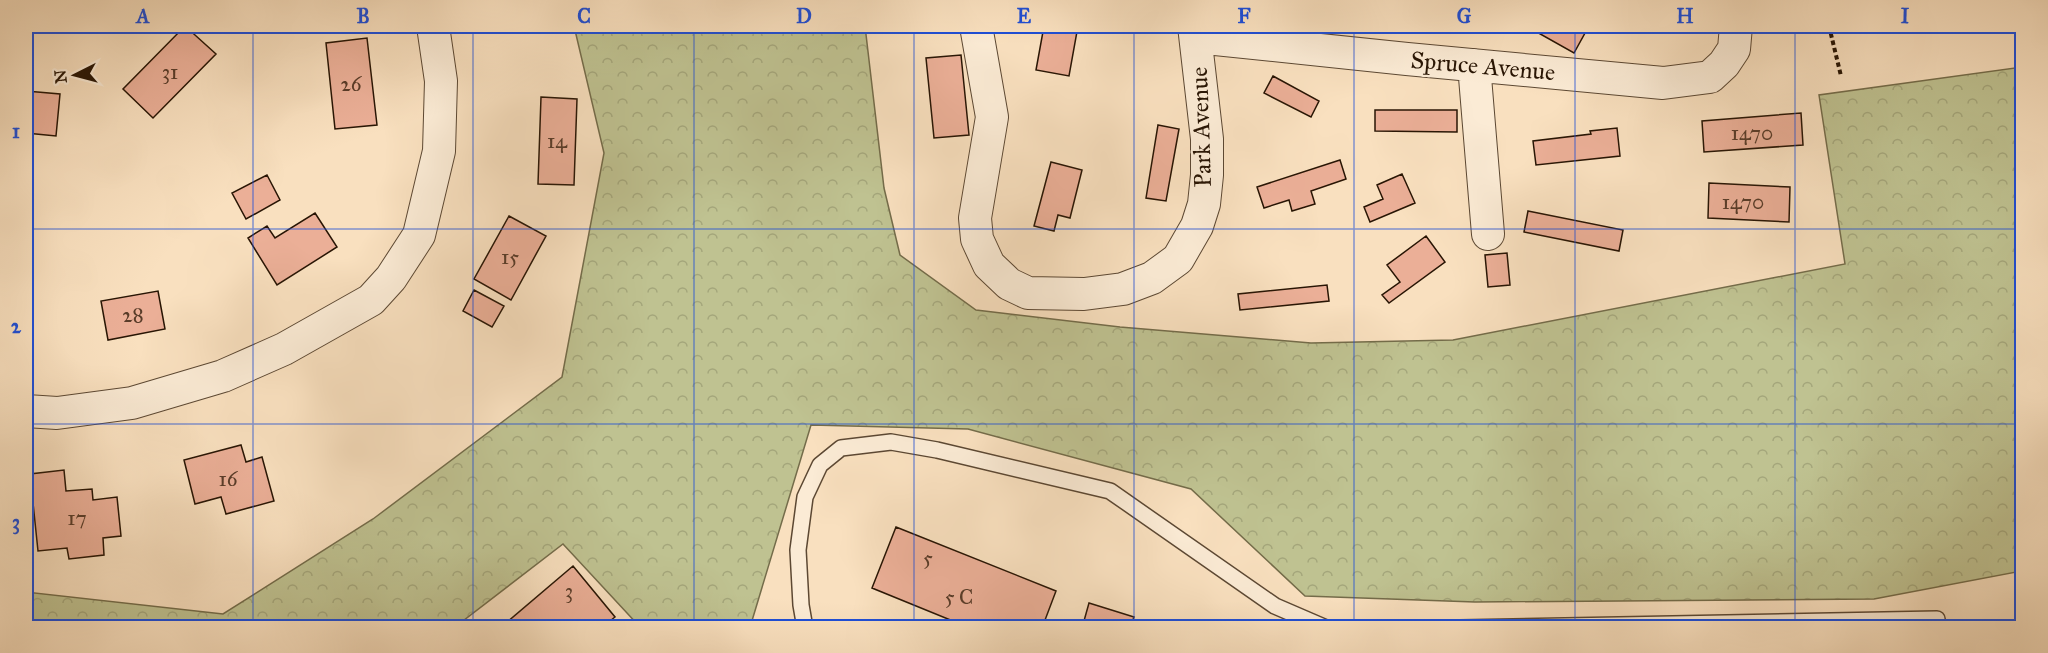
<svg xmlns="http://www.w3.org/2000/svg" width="2048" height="653" viewBox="0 0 2048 653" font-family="'IM FELL Great Primer',serif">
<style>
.forest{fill:url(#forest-crowns);stroke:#746c4a;stroke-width:1.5}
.building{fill:#ebaf97;stroke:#281504;stroke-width:1.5}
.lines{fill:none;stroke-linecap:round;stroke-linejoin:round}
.service-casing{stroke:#5c4833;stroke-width:18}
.minor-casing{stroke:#5c4833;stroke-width:34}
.path{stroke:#281504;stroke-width:4;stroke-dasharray:4.5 3;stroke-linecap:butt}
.service{stroke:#fbebd5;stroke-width:15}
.minor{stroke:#fbebd5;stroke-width:32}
.grid{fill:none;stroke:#1d4ed8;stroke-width:1.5;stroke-opacity:0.55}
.labels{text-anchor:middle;stroke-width:4.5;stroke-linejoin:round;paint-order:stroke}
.number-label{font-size:21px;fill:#593c29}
.street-label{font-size:24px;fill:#281504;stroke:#fbebd5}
.neatline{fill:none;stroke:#1d4ed8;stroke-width:2}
.grid-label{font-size:20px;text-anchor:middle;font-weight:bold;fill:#1d4ed8}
</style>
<defs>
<pattern id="forest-crowns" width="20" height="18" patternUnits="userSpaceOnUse" patternTransform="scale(1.5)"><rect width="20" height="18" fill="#bfc291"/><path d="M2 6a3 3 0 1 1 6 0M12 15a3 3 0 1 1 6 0" fill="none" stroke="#a4a67b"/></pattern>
</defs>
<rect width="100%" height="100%" fill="#f9e0bf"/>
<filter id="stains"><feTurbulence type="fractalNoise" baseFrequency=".00333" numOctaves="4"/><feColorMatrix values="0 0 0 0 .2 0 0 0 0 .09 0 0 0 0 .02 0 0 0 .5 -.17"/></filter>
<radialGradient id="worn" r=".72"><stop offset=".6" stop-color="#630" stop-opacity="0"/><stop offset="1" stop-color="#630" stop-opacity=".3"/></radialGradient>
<path class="forest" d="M574 26H865L884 188 900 255 976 310 1120 327 1311 343 1453 340 1845 264 1819 95 2022 67V571L1874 599 1475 602 1305 596 1191 489 968 429 811 425 751 624 729 628 640 627 563 544 455 627H26V592L223 614 373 519 562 377 604 153Z"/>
<path class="building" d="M185 26 216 54 153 118 123 89Z
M1044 26H1078L1069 76 1036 70Z
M1526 26H1572L1585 33 1574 53Z
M367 38 377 125 335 129 326 43Z
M961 55 969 135 934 138 926 58Z
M1273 76 1319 101 1311 117 1264 93Z
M26 91 60 94 56 136 26 133Z
M541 97 577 99 574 185 538 184Z
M1375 110H1457V132L1375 131Z
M1801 113 1803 145 1704 152 1702 121Z
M1158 125 1179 129 1166 201 1146 198Z
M1617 128 1620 156 1536 165 1533 141 1591 134 1590 131Z
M1340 160 1346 179 1311 191 1315 204 1292 211 1289 200 1264 208 1257 187Z
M1051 162 1082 170 1070 218 1058 215 1054 231 1034 226Z
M1402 174 1415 203 1370 222 1364 207 1383 199 1377 185Z
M267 175 280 200 246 219 232 193Z
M1709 183 1790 187 1789 222 1708 218Z
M1528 211 1623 230 1619 251 1524 232Z
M315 213 337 247 277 285 248 238 267 226 275 238Z
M509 216 546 236 511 300 474 279Z
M1426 236 1445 262 1389 303 1382 295 1400 282 1387 265Z
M1507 253 1510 285 1488 287 1485 255Z
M1327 285 1329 301 1240 310 1238 294Z
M474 290 504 306 492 327 463 311Z
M158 291 165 329 108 340 101 301Z
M241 445 246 462 262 457 274 501 226 514 221 497 195 504 184 460Z
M64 470 66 491 92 489 93 500 117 497 121 536 103 538 104 555 69 559 67 548 38 551 30 474Z
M896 527 1056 591 1042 628H970L872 588Z
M573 566 615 617 601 628H500Z
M1089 603 1134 617 1130 628H1082Z"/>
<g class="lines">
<defs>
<path id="service" d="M805 628 801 605 798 550 805 497 820 465 841 448 891 442 937 450 1110 491 1275 606 1326 628
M1460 628 1937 619"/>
<path id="minor" d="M976 26 992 117 975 218 977 239 989 265 1009 284 1028 293 1084 294 1123 289 1152 278 1178 259 1197 226 1204 204 1207 175V139L1194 26
M1196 37 1407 59 1663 83 1710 77 1724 64 1734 49 1736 26
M1474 65 1488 234
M26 411 57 413 132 403 223 376 284 349 371 300 391 278 419 235 439 151 441 81 433 26"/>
</defs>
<use href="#service" class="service-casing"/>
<use href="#minor" class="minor-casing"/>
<path class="path" d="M1829 26 1841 76"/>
<use href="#service" class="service"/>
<use href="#minor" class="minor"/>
</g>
<path class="grid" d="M253 26V628M473 26V628M694 26V628M914 26V628M1134 26V628M1354 26V628M1575 26V628M1795 26V628M26 229H2022M26 424H2022"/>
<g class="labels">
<g class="number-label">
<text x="170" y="79">31</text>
<text x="351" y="91">26</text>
<text x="1752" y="140">1470</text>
<text x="557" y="148">14</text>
<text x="1743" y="209">1470</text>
<text x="510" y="264">15</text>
<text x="133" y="322">28</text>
<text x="228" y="486">16</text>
<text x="77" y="525">17</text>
<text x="928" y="565">5</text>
<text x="569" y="598">3</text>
<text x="959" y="604">5 C</text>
</g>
<g class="street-label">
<text transform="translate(1483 66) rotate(5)" y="8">Spruce Avenue</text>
<text transform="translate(1201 127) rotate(-92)" y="8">Park Avenue</text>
</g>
</g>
<rect width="2048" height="653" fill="none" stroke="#f9e0bf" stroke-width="66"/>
<g transform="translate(75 75) rotate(264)" stroke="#fbebd5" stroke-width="4.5" paint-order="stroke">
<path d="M0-4.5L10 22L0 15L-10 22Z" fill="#281504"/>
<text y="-9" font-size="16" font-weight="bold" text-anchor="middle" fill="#281504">N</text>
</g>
<rect x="33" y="33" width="1982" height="587" class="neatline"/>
<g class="grid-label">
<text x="143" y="23">A</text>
<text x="363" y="23">B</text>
<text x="584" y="23">C</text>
<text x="804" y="23">D</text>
<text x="1024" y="23">E</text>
<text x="1244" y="23">F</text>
<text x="1464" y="23">G</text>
<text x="1685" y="23">H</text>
<text x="1905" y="23">I</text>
<text x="16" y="138">1</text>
<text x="16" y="333">2</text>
<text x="16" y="529">3</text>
</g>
<rect width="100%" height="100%" filter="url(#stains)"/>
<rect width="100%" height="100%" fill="url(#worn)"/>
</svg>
